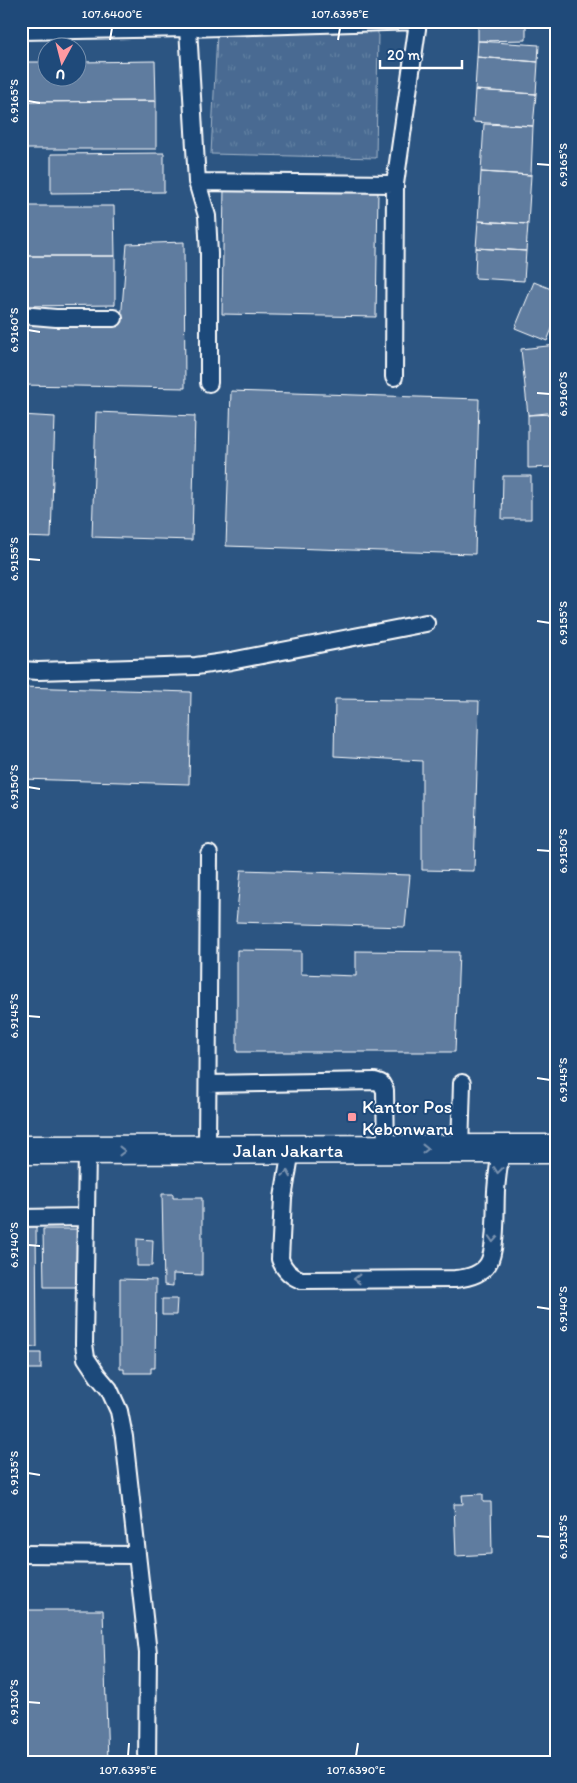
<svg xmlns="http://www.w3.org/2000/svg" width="577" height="1783" viewBox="0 0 577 1783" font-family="Itim,sans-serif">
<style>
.grass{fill:url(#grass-tufts);stroke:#a4b5c8}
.building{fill:#5e7c9f;stroke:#fff}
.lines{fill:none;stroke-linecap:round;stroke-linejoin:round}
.service-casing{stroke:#fff;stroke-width:20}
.primary-casing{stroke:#fff;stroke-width:31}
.service{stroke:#1f4a7a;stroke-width:16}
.primary{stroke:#1f4a7a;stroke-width:28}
.oneway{stroke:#7992af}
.ticks{fill:none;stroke:#fff;stroke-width:2}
.poi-dot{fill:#ff9aa2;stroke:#1f4a7a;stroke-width:2}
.labels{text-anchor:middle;stroke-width:4;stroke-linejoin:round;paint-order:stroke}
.poi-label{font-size:19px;fill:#fff;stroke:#1f4a7a;text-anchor:start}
.street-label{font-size:19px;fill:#fff;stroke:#1f4a7a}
.neatline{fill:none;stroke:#fff;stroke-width:2}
.ticks-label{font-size:12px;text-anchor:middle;fill:#fff}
</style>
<defs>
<pattern id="grass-tufts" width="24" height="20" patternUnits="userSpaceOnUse" patternTransform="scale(1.25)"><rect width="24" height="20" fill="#486b92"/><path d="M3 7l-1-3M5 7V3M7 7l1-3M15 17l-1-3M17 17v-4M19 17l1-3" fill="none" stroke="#6381a2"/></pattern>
</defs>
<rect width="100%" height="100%" fill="#2c5582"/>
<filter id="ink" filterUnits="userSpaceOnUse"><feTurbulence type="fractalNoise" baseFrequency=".02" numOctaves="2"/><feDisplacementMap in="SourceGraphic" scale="10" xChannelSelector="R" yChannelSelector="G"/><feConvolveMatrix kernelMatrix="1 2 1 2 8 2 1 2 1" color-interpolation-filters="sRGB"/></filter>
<g filter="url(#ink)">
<path class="grass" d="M378 31 376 158 211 154 217 33Z"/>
<path class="building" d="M478 21H526V40L478 41Z
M478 41 539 45 538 62 477 57Z
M477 57 538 62 536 94 475 90Z
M155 61 156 101 23 102V62H48V78H78V62Z
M475 90 536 94 533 126 473 122Z
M156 101V149H23V102Z
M484 124 533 126 531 175 481 172Z
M164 153V192L51 193V154Z
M481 172 531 175 528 224 478 221Z
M224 188 378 191 376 317 222 314Z
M21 206H114L115 256H21Z
M478 221 528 224 526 251 476 248Z
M184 242 185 388 21 385V320L121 321 127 244Z
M476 248 526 251 524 281 475 278Z
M21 256H115V305L21 306Z
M534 282 556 291V319L547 341 515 328Z
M556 345V412L528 415 521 349Z
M231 391 479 399 475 554 226 546Z
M96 412 195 416 192 540 92 537Z
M556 414V467L528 468V415Z
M21 415 55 417 51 538 21 537Z
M503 476H531V519H502Z
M21 687 191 692 189 784 21 779Z
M335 699 479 701 474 871 422 870V761L334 756Z
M21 803H25L21 840Z
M241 870 410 875 405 927 236 922Z
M237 950 301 951V974L356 976V951L459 952 455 1052H237Z
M162 1194H173V1198H202V1275L173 1274V1286L164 1285Z
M21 1226H36L37 1347 21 1348Z
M43 1229H80L78 1287H44Z
M137 1239 153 1240 152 1266H137Z
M120 1279 156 1280 155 1368H151V1373H124V1369H120Z
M162 1299H177L176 1315H162Z
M21 1353H41V1369H21Z
M483 1494V1502H491L492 1554 456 1556 454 1504H463L462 1495Z
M21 1610H103L108 1762H21Z"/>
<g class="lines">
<defs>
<path id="service" d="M188 28 197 182 207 216 209 254V383
M21 31 188 28 418 21
M197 182 395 184
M21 315 56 318H114
M394 377 395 184 418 22
M21 670 38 671 196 666 231 661 426 623
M208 1084 375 1081 381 1083 385 1090 386 1150
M460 1149 462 1083
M207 1150 209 854
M291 1150 283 1198 280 1259C284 1270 290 1276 301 1280L455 1279C467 1278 481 1275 488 1264 497 1250 495 1209 496 1191 497 1177 499 1163 501 1149
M87 1151 84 1344 86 1358 98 1376 109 1389 119 1411 124 1437 148 1653 147 1762
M21 1218 86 1217
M21 1554 136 1555"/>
<path id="primary" d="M21 1150 556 1149"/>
</defs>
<use href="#service" class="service-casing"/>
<use href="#primary" class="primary-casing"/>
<use href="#service" class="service"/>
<use href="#primary" class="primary"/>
</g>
<defs><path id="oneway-chevron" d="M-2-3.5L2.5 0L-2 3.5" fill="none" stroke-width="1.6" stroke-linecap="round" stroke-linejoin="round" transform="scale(1.25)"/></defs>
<g class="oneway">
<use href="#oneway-chevron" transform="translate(425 1149)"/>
<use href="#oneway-chevron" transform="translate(122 1151)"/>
<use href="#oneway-chevron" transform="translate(498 1170) rotate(96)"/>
<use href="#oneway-chevron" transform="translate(287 1174) rotate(-81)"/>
<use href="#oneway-chevron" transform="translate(493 1239) rotate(93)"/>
<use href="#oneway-chevron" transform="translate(357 1279) rotate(180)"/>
</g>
</g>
<path class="ticks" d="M110 40 112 28M338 40 340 28M28 101 40 103M537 164 550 165M28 330 40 332M537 393 550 394M28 559 40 560M537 621 550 623M28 787 40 789M537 850 550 851M28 1016 40 1017M537 1078 550 1080M28 1245 40 1246M537 1307 550 1309M28 1473 40 1475M537 1536 550 1537M28 1702 40 1703M128 1756 129 1743M356 1756 358 1743"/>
<rect class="poi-dot" x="347" y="1112" width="10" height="10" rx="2.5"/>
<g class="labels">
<g class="poi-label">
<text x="362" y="1113">Kantor Pos<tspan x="362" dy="22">Kebonwaru</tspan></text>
</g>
<g class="street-label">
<text x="288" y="1157">Jalan Jakarta</text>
</g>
</g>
<rect width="577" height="1783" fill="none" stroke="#1f4a7a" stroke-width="55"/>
<g transform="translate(62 62) rotate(187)"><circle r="24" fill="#1f4a7a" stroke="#7992af"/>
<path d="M0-4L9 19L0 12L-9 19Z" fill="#ff9aa2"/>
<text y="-8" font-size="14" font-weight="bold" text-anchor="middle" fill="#ffffff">U</text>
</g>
<path d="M380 60v8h82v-8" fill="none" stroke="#ffffff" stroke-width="2.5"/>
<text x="387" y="60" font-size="15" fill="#ffffff" stroke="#1f4a7a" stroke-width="4" paint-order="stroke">20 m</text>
<rect x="28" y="28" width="522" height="1728" class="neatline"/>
<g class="ticks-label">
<text x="112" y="18">107.6400°E</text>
<text x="340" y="18">107.6395°E</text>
<text transform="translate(14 101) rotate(-90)" y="4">6.9165°S</text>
<text transform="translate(563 165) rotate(-90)" y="4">6.9165°S</text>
<text transform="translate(14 330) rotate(-90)" y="4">6.9160°S</text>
<text transform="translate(563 394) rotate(-90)" y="4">6.9160°S</text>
<text transform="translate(14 559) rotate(-90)" y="4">6.9155°S</text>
<text transform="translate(563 623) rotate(-90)" y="4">6.9155°S</text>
<text transform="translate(14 787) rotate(-90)" y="4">6.9150°S</text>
<text transform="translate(563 851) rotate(-90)" y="4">6.9150°S</text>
<text transform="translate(14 1016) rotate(-90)" y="4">6.9145°S</text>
<text transform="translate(563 1080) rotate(-90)" y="4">6.9145°S</text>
<text transform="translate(14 1245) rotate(-90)" y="4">6.9140°S</text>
<text transform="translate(563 1309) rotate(-90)" y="4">6.9140°S</text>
<text transform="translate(14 1473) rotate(-90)" y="4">6.9135°S</text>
<text transform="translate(563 1537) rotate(-90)" y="4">6.9135°S</text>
<text transform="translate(14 1702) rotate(-90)" y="4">6.9130°S</text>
<text x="128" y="1774">107.6395°E</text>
<text x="356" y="1774">107.6390°E</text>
</g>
</svg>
